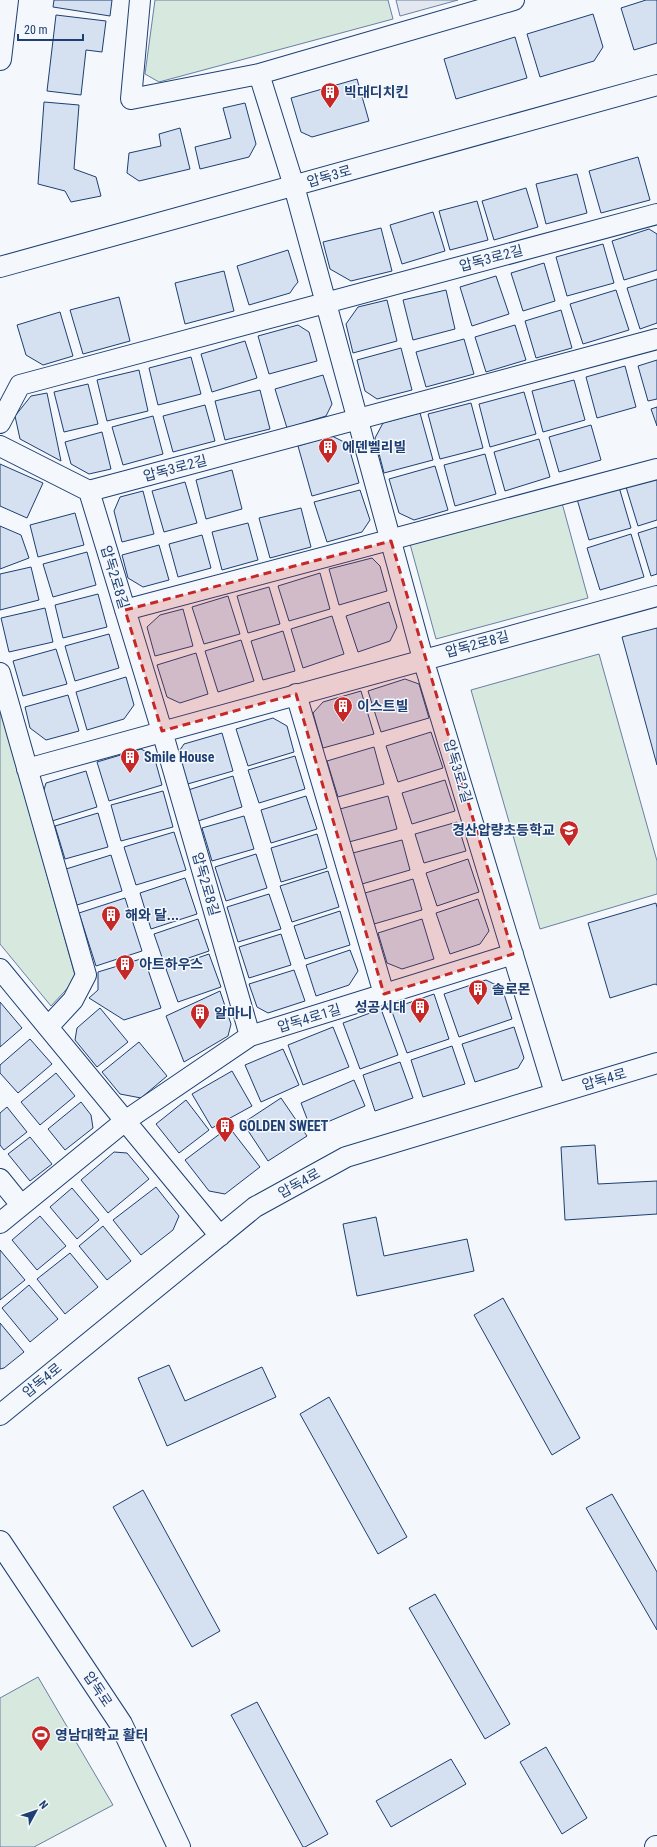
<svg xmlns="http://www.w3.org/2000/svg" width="657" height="1847" viewBox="0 0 657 1847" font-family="'Roboto Condensed','Noto Sans KR',sans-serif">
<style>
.green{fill:#d7e8df;stroke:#687fa3}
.parking{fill:#e3e8f0;stroke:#687fa3}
.building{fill:#d5e0f0;stroke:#1d3f73}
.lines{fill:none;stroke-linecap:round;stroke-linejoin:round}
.minor-casing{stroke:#1d3f73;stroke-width:22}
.tertiary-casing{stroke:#1d3f73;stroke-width:24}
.minor{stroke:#f4f7fb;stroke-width:20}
.tertiary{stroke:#f4f7fb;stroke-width:22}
.marked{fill:#c62828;fill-opacity:0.2;stroke:#c62828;stroke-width:3;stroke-dasharray:8 5;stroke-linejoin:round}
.labels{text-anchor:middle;stroke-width:3;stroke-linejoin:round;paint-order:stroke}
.poi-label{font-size:14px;font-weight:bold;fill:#1d3f73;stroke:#f4f7fb;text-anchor:start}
.street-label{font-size:14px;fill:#1d3f73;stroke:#f4f7fb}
</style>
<rect width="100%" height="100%" fill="#f4f7fb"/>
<path class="green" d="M155 0H388L393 19 159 82 145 74Z
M562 503 588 598 436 639 410 544Z
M599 654 657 861V894L540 929 471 690Z
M0 707 76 979 51 1006 0 944Z
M38 1677 113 1805 34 1847H0V1698Z"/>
<path class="parking" d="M396 0H458L400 16Z"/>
<path class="building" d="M54 0H112L110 16 53 7Z
M657 0V43L634 50 621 8 646 0Z
M593 14 603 47 594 61 540 77 527 34Z
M56 15 106 21 102 52 86 50 81 95 47 91Z
M515 37 527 78 456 99 444 59Z
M357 79 369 121 312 137 301 132 291 98Z
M44 102 79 105 74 169 96 177 101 196 71 202 65 191 38 184Z
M245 103 256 144 249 157 200 169 195 147 231 138 223 108Z
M180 128 190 169 139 181 127 173 129 153 161 146 159 134Z
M638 157 650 200 601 213 589 171Z
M577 174 587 213 546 224 536 184Z
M526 188 538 227 494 240 482 201Z
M477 201 488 240 450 250 439 211Z
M433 212 445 251 402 264 390 225Z
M381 228 392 271 351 281 330 269 323 242Z
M649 229 657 234V270L624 280 612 241Z
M603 244 614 283 567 296 556 257Z
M288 250 298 282 294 287 290 293 249 305 237 266Z
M544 263 555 301 523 311 511 273Z
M224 271 234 311 185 324 175 283Z
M496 276 509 314 472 326 460 287Z
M657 279V323L640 329 627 288Z
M446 290 455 329 413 340 403 300Z
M616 290 629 330 583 344 570 304Z
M119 297 130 341 83 354 70 310Z
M387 300 397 341 353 353 346 324 358 307Z
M561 310 572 348 536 358 525 321Z
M60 312 73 356 43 365 26 355 17 325Z
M298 325 309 332 317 361 269 374 258 336Z
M515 325 526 360 486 372 475 337Z
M464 339 474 374 426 387 416 352Z
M245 341 257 378 212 392 201 354Z
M401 348 412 390 377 399 365 391 357 360Z
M191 357 201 394 158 405 149 368Z
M657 360V399L648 401 638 366Z
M625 366 636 407 597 418 586 377Z
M139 370 148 411 107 421 97 380Z
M323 375 332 404 326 416 287 428 275 389Z
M574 380 585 420 543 432 532 391Z
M88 384 98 424 64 432 54 392Z
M260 390 270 429 225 440 215 401Z
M524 392 536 434 490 447 479 404Z
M47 393 61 461 20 439 15 416 31 396Z
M471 403 483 448 440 459 428 414Z
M205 405 215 441 173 452 163 416Z
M657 407V426L651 409Z
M420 413 433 460 384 473 375 438 383 423Z
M153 416 163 454 123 465 112 427Z
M591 425 601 460 559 472 549 437Z
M102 432 111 469 89 474 71 464 65 442Z
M332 436 348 444 359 483 312 496 298 446Z
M539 439 550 477 505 491 494 452Z
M485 454 496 494 455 506 444 465Z
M0 464 43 483 27 518 0 506Z
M435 466 448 510 414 520 399 513 389 479Z
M232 470 242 509 206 519 196 480Z
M657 478V520L638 526 626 487Z
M185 482 197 523 164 532 152 491Z
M619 487 631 528 589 540 577 499Z
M360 490 370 520 362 532 327 542 314 502Z
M143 491 154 534 122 542 114 511 120 497Z
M301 508 311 547 270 558 259 518Z
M75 513 84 545 38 557 30 525Z
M248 523 258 560 222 570 212 532Z
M0 526 21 535 29 558 0 569Z
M657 527V574L651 576 638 533Z
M631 534 644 577 600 590 587 548Z
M202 535 211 568 178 577 169 544Z
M159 545 169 580 143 587 128 578 122 555Z
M87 552 96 585 53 597 43 564Z
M372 558 380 566 387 591 339 605 329 569Z
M31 567 39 600 0 610V574Z
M320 573 330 609 289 621 278 586Z
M269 587 280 624 248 633 237 596Z
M98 594 107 627 63 638 55 605Z
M228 596 240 634 204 644 192 607Z
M389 602 397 627 390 641 358 652 346 616Z
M45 608 53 642 9 652 1 618Z
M183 609 193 646 155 656 147 627 160 615Z
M332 616 344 654 303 668 291 629Z
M657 628V765L622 637Z
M283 631 295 671 263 680 251 641Z
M109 634 119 668 75 681 65 646Z
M241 640 254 681 218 692 205 651Z
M56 649 67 684 23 696 13 661Z
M196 653 208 694 180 703 167 697 157 665Z
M126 677 134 705 124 719 87 730 76 692Z
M405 679 419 684 429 718 381 732 368 691Z
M361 691 374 734 323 748 313 713 323 702Z
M68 695 79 731 46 740 30 728 25 707Z
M273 718 287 726 294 752 248 766 236 729Z
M431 732 443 768 398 782 386 746Z
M222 733 233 771 184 785 176 756 184 744Z
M374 747 384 784 338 797 327 761Z
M141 749 154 756 162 785 109 801 97 762Z
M295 756 305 789 259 803 248 770Z
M86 771 97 807 52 821 43 793 46 783Z
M233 776 242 807 198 821 188 790Z
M445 780 455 811 412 824 402 793Z
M163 791 173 827 121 841 111 805Z
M306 796 317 829 271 843 261 810Z
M388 796 397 829 349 842 340 809Z
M98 813 108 847 65 859 55 826Z
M244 816 254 849 212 861 202 828Z
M457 822 466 851 424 863 415 834Z
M174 832 186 870 136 885 124 847Z
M317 834 327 868 281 882 271 848Z
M402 840 410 870 362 884 353 853Z
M256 854 267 888 226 901 215 867Z
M111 855 122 891 77 905 66 869Z
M468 859 479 892 437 906 426 873Z
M328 871 339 907 292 922 280 886Z
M185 878 197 914 151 929 140 893Z
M413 879 422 910 374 924 365 893Z
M269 894 281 929 238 942 227 907Z
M125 898 142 951 96 966 79 913Z
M478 899 489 931 480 944 450 954 436 913Z
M656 903 657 908V985L655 984 610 998 588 923Z
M340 911 350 945 305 959 294 926Z
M198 919 209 951 165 966 154 934Z
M422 919 434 959 402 969 387 963 378 933Z
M281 934 291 965 249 978 239 947Z
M350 950 358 971 349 985 316 996 306 965Z
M209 954 221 987 178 1002 166 969Z
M144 958 161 1008 124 1020 89 998 98 990V972Z
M294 970 305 1001 268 1013 257 1007 249 984Z
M486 980 502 988 512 1019 459 1037 444 994Z
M220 991 231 1024 228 1036 184 1062 166 1016Z
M434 994 449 1039 407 1053 391 1009Z
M0 1002 22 1028 0 1047Z
M100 1008 128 1042 97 1067 75 1040 77 1028Z
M381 1009 398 1055 360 1069 343 1023Z
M333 1027 349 1067 303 1085 288 1045Z
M514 1027 524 1058 518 1068 475 1082 462 1044Z
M30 1039 52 1064 18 1093 0 1073V1065Z
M139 1042 167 1076 141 1098 120 1094 102 1072Z
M452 1046 465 1084 423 1097 411 1060Z
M283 1049 299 1085 261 1102 245 1065Z
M400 1062 413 1098 375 1111 363 1075Z
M232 1071 252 1106 212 1128 192 1094Z
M56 1073 75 1096 40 1125 21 1102Z
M354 1080 365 1106 311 1129 301 1103Z
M281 1098 307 1136 268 1161 243 1123Z
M186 1100 209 1130 179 1153 156 1124Z
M81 1102 91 1115 93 1128 65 1150 48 1129Z
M7 1107 27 1132 4 1150 0 1145V1113Z
M229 1127 260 1167 225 1194 209 1191 185 1160Z
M30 1137 52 1164 30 1181 8 1154Z
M595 1145 598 1184 657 1181V1214L565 1220 561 1147Z
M114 1152 127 1153 149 1179 108 1213 81 1180Z
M156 1187 179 1216 173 1230 141 1255 113 1220Z
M72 1188 99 1220 77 1239 50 1207Z
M40 1216 66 1246 37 1270 12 1240Z
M376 1217 384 1256 467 1239 474 1271 357 1296 343 1224Z
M103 1226 131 1261 107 1280 79 1246Z
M0 1250 25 1280 0 1300Z
M70 1253 98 1287 65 1314 37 1279Z
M29 1285 58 1319 30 1342 2 1308Z
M503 1298 580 1438 552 1455 474 1315Z
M0 1323 24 1352 4 1368 0 1369Z
M169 1365 185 1401 262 1367 276 1397 167 1446 138 1378Z
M329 1397 407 1537 378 1554 300 1414Z
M143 1490 220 1631 192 1647 113 1507Z
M612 1494 657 1572V1630L586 1508Z
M435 1594 510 1724 485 1739 409 1608Z
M257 1702 328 1834 305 1847H303L231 1715Z
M546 1747 587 1818 562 1834 520 1762Z
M451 1759 466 1784 391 1827 376 1801Z"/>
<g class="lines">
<defs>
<path id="minor" d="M140 0 131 99 259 74 514 0
M259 74 294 186 423 659 555 1093
M0 267 657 85
M0 423 20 385 657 214
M0 446 89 491 657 339
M89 491 162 731 250 1036
M125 610 657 469
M0 673 86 975 73 1000 48 1027
M296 694 384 994
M27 769 657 596
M0 969 220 1236
M0 1179 21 1205
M0 1223 125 1121 250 1036 513 954
M0 1415 255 1207 346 1157 657 1063"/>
<path id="tertiary" d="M0 59 7 0
M0 1542 121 1724 179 1847
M656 1847H657"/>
</defs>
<use href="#minor" class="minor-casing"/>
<use href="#tertiary" class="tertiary-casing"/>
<use href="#minor" class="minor"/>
<use href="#tertiary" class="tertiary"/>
</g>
<path class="marked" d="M391 541 513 954 384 994 296 694 162 731 125 610Z"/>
<defs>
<symbol id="building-pin" viewBox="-11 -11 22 30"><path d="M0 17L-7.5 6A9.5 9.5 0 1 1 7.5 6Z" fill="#c62828" stroke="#f4f7fb"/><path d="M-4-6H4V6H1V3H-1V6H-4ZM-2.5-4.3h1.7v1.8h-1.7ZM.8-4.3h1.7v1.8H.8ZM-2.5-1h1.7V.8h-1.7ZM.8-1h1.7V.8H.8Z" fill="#fff"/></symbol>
<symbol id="school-pin" viewBox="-11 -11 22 30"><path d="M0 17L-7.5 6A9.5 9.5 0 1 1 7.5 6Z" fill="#c62828" stroke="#f4f7fb"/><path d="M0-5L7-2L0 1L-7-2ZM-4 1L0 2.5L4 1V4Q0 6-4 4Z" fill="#fff"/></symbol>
<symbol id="stadium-pin" viewBox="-11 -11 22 30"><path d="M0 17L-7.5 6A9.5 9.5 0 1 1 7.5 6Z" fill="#c62828" stroke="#f4f7fb"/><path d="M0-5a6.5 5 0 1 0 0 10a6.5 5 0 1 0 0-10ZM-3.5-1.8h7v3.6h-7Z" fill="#fff"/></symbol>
</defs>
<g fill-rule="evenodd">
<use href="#building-pin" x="319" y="81" width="22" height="30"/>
<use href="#building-pin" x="317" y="436" width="22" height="30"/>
<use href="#building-pin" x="332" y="695" width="22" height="30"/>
<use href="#building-pin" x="119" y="746" width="22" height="30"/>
<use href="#school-pin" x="558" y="819" width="22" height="30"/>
<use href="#building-pin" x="100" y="904" width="22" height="30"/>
<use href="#building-pin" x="114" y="953" width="22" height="30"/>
<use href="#building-pin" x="467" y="978" width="22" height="30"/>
<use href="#building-pin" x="409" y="996" width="22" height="30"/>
<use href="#building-pin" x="189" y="1002" width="22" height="30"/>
<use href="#building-pin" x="214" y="1115" width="22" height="30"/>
<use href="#stadium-pin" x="30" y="1724" width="22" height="30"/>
</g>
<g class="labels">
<g class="poi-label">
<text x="344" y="97">빅대디치킨</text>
<text x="342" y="452">에덴벨리빌</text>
<text x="357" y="711">이스트빌</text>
<text x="144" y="762">Smile House</text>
<text x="555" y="835" text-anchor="end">경산압량초등학교</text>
<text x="125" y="920">해와 달...</text>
<text x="139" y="969">아트하우스</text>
<text x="492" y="994">솔로몬</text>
<text x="406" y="1012" text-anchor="end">성공시대</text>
<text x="214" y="1018">알마니</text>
<text x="239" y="1131">GOLDEN SWEET</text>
<text x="55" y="1740">영남대학교 활터</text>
</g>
<g class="street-label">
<text transform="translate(329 176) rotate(-16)" y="5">압독3로</text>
<text transform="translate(491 258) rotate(-15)" y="5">압독3로2길</text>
<text transform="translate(175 468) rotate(-15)" y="5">압독3로2길</text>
<text transform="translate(115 577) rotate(73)" y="5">압독2로8길</text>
<text transform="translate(477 644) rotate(-15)" y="5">압독2로8길</text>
<text transform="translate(458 771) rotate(73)" y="5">압독3로2길</text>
<text transform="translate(206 884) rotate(74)" y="5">압독2로8길</text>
<text transform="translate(309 1018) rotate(-17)" y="5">압독4로1길</text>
<text transform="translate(604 1079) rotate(-16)" y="5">압독4로</text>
<text transform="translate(299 1183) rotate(-29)" y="5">압독4로</text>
<text transform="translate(42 1380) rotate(-39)" y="5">압독4로</text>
<text transform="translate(98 1689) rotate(56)" y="5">압독로</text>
</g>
</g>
<g transform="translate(36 1811) rotate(50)" stroke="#f4f7fb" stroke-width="3" paint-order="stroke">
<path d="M0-3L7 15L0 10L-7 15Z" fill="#1d3f73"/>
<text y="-6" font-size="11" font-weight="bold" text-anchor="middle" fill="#1d3f73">N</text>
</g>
<path d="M18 34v6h65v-6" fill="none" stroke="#1d3f73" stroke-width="2"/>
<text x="24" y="34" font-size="12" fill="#1d3f73" stroke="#f4f7fb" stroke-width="3" paint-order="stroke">20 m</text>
</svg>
